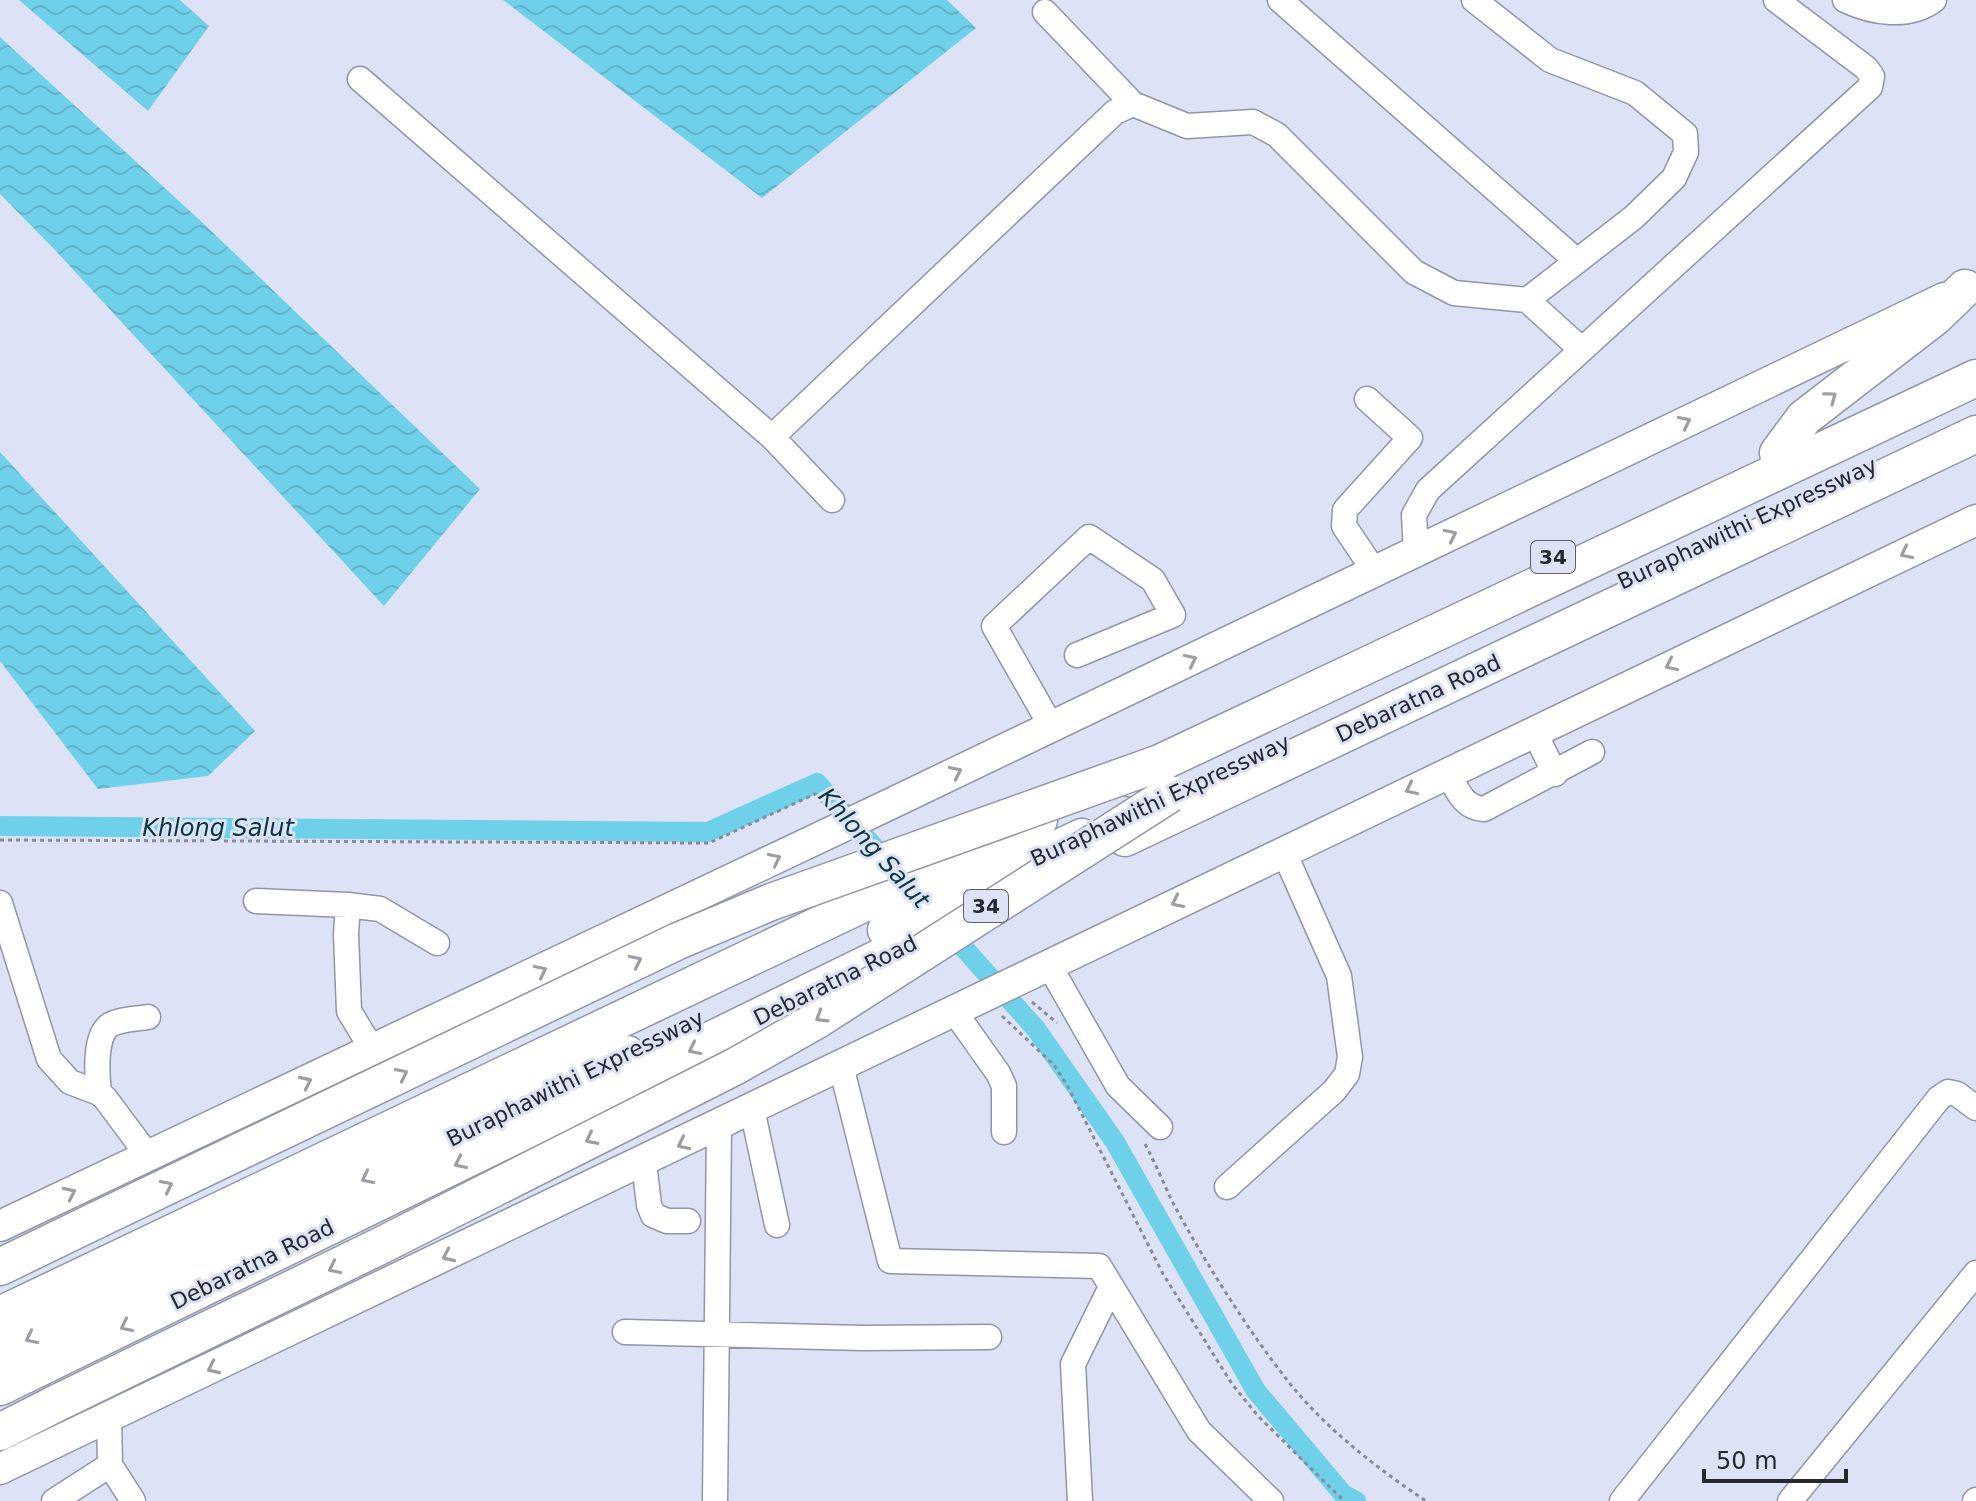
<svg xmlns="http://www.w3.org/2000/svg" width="1976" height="1501" viewBox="0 0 1976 1501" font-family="'DejaVu Sans',sans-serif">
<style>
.water{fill:url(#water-waves)}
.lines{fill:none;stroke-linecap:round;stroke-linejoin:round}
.canal{stroke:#6fd1e9;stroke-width:20}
.minor-casing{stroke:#9195a9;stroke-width:27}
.major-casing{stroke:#9195a9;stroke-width:33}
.highway-casing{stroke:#9195a9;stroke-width:39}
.path{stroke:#878b9a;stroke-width:3;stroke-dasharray:4 4;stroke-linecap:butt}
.minor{stroke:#fff;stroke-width:24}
.major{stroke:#fff;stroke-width:30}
.highway{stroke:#fff;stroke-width:36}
.highway-bridge-casing{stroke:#9195a9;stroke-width:39;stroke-linecap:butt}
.highway-bridge{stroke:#fff;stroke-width:36}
.oneway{stroke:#9d9ea2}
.labels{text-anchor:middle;stroke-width:6;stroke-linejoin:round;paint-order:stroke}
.shield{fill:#dde2f7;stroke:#5d606c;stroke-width:2}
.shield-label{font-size:20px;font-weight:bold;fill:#262830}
.street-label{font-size:22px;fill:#262830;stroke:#dde2f7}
.water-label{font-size:24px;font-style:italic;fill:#063640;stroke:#dde2f7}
</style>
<defs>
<pattern id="water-waves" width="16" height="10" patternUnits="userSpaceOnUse" patternTransform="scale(2)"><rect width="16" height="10" fill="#6fd1e9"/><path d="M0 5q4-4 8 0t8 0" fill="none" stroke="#60b3c8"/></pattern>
</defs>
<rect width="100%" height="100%" fill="#dde2f7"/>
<path class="water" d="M19 0H180L209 26 148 111Z
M503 0H947L976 28 762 198Z
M0 37 204 224 480 489 384 606 54 249 0 194Z
M0 452 255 731 208 776 98 789 0 661Z"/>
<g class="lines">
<path class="canal" d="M0 826 708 832 817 783 891 866
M947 929 1036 1029 1115 1142 1256 1391 1343 1494 1356 1501"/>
<defs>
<path id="minor" d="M1280 0 1577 261
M1474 0 1550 60 1635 93 1685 134 1686 152 1674 178 1634 217 1527 300
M1845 0C1872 13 1909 19 1934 0
M1045 12 1133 104
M360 79 772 437 1115 112 1133 104 1187 126 1253 122 1277 135 1414 272 1454 293 1527 300 1582 350
M1367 399 1410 438 1345 510 1344 526 1375 572
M772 437 832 500
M1416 551 1414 515 1428 490 1870 87 1872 76 1866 68 1776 0
M1051 726 994 626 1089 537 1153 580 1173 615 1077 655
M1534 731 1555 774
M1447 772C1457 789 1463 808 1484 809L1592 752
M256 901 348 905
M0 903 49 1059 70 1082 99 1093 105 1098 149 1157
M1049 965 1118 1086 1160 1127
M954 1011 998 1073 1004 1086V1132
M373 1051 349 1011 346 934 348 905 380 909 437 943
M841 1066 890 1261 1099 1266 1199 1431 1271 1501
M99 1093C97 1076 94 1035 110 1025 120 1019 137 1019 148 1017
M752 1109 777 1225
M644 1163 649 1205 653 1215 667 1221H688
M1227 1187 1334 1091 1347 1074 1350 1057 1339 976 1283 850
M625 1332 863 1338 989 1337
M110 1465 133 1501
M54 1501 110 1465 109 1417
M715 1501 719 1126
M1080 1501 1073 1364 1111 1287
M1622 1501 1939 1098 1948 1092 1957 1094 1976 1108
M1790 1501 1976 1273
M1975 1501 1976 1500"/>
<path id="major" d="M0 1226 886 806 1944 298
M0 1469C660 1155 1317 835 1976 520"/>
<path id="highway" d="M1778 453 1804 418 1935 317 1965 288
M1128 778 1976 378
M1125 838 1976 434
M886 930 1082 837
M0 1267 97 1220
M0 1315 1039 820
M0 1353 627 1054
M0 1387 928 934
M0 1432 57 1403"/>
</defs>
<use href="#minor" class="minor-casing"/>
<use href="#major" class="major-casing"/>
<use href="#highway" class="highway-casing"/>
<path class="path" d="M0 840 709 843 815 794 828 808
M1032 1002 1057 1023
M1002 1016 1054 1065 1067 1085 1163 1274 1232 1384 1258 1416 1344 1501
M1145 1144C1156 1164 1164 1185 1174 1205 1204 1260 1245 1326 1284 1376 1321 1425 1375 1467 1426 1501"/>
<use href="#minor" class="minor"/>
<use href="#major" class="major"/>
<use href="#highway" class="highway"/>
<defs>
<path id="highway-bridge" d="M97 1220 678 941 771 902 1157 764
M57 1403 380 1246 736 1066 817 1020 1170 794"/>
</defs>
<use href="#highway-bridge" class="highway-bridge-casing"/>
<use href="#highway-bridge" class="highway-bridge"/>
</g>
<defs><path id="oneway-chevron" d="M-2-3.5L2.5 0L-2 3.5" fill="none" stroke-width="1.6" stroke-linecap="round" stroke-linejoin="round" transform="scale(2)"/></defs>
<g class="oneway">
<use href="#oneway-chevron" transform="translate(1831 397) rotate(-37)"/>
<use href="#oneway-chevron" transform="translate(1685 422) rotate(-26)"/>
<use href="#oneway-chevron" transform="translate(1451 535) rotate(-26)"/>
<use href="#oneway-chevron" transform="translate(1906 553) rotate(154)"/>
<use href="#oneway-chevron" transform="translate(1191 660) rotate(-26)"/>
<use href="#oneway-chevron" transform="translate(1671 665) rotate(154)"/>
<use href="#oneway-chevron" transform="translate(956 772) rotate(-26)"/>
<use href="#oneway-chevron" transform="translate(1411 789) rotate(154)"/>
<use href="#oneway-chevron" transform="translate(775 859) rotate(-26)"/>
<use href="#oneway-chevron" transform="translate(1177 902) rotate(154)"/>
<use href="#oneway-chevron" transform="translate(636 961) rotate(-26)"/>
<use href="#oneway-chevron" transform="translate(541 971) rotate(-26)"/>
<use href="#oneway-chevron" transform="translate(821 1017) rotate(148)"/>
<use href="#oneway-chevron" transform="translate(694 1049) rotate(154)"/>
<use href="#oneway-chevron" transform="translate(402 1074) rotate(-26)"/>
<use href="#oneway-chevron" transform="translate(306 1082) rotate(-25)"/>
<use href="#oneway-chevron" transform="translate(591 1139) rotate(153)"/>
<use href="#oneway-chevron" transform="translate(683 1144) rotate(154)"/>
<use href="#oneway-chevron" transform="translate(460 1163) rotate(154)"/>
<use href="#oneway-chevron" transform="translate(367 1178) rotate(154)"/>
<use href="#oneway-chevron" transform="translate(167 1186) rotate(-26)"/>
<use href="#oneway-chevron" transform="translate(70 1193) rotate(-25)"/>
<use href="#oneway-chevron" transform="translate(448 1256) rotate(155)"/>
<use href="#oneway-chevron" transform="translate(334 1268) rotate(154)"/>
<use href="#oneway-chevron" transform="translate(126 1326) rotate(154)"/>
<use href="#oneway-chevron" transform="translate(31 1338) rotate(154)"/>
<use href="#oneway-chevron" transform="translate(213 1368) rotate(155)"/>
</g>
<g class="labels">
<g class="shield">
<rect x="1531" y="541" width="44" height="32" rx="6"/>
<rect x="964" y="890" width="44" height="32" rx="6"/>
</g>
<g class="shield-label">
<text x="1553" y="564">34</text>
<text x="986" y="913">34</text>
</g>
<g class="street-label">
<text transform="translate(1747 523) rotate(-25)" y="8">Buraphawithi Expressway</text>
<text transform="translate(1418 698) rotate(-25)" y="8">Debaratna Road</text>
<text transform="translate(1160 800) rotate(-25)" y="8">Buraphawithi Expressway</text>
<text transform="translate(835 980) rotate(-26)" y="8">Debaratna Road</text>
<text transform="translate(575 1078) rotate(-26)" y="8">Buraphawithi Expressway</text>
<text transform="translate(252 1264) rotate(-26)" y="8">Debaratna Road</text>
</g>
<g class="water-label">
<text x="218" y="836">Khlong Salut</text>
<text transform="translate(874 848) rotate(48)" y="8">Khlong Salut</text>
</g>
</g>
<path d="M1704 1469v12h142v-12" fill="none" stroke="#262830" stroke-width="4"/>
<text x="1716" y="1469" font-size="24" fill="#262830" stroke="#dde2f7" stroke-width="6" paint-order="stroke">50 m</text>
</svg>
